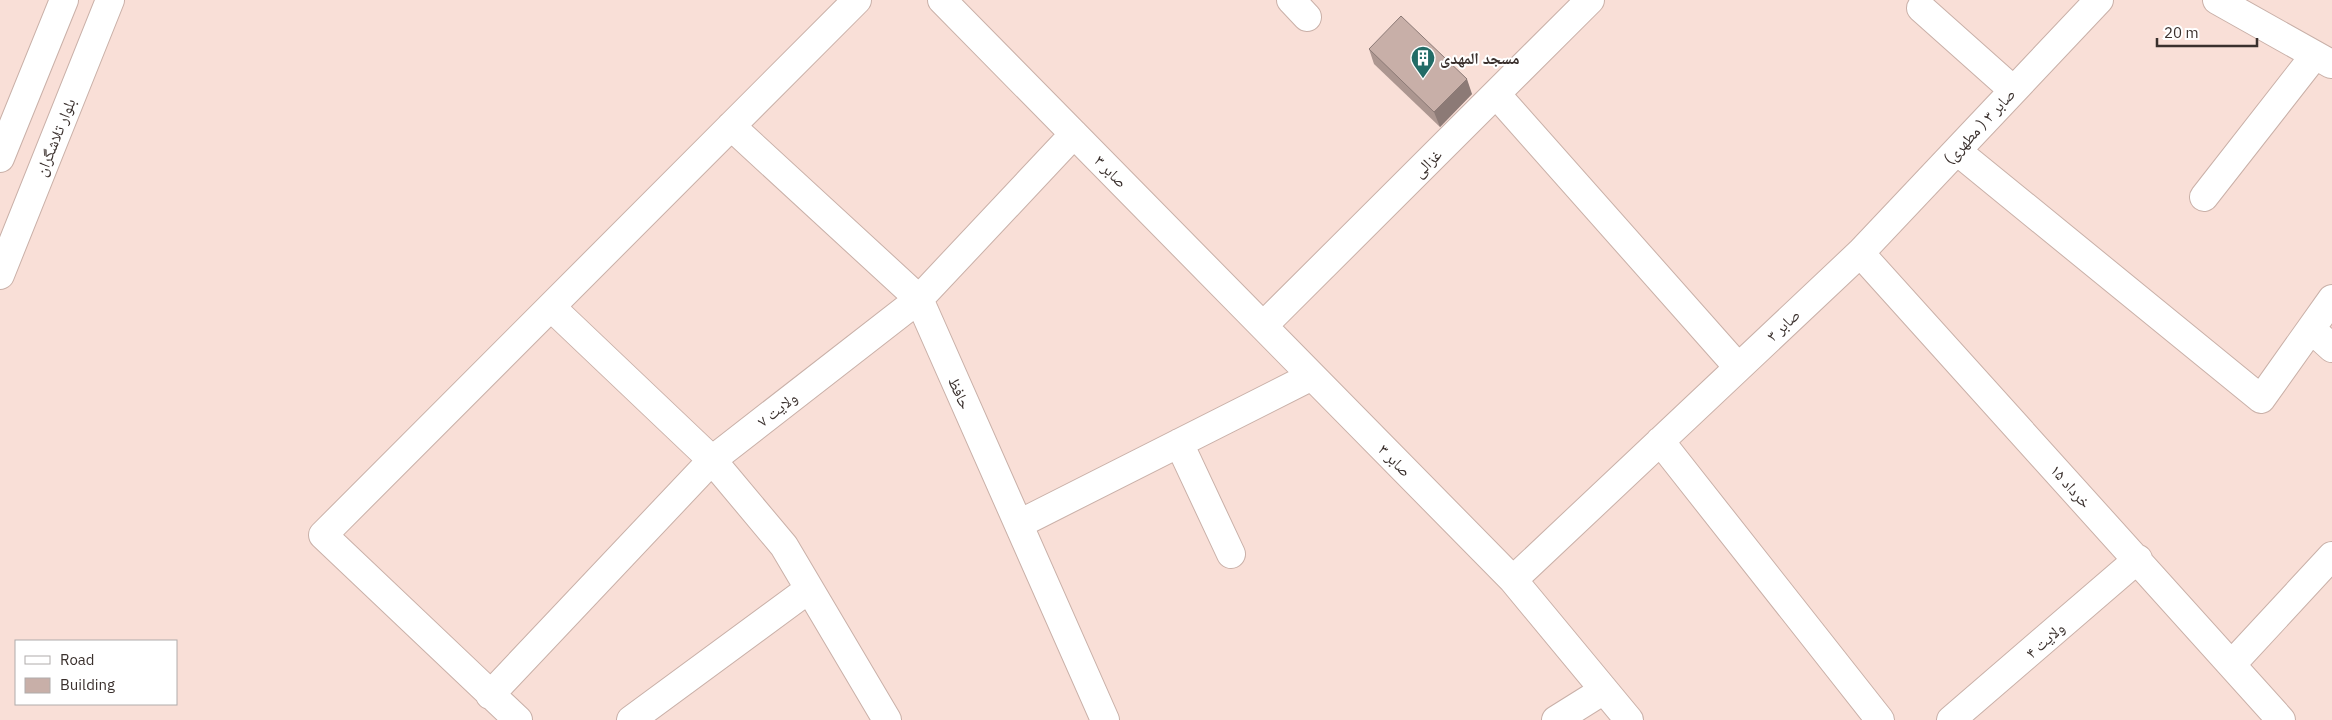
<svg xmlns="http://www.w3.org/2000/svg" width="2332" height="720" viewBox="0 0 2332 720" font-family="'IBM Plex Sans','Noto Naskh Arabic',sans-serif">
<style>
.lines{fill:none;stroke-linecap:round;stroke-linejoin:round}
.minor-casing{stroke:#c9b0a8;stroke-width:30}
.minor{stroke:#fff;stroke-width:28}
.wall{fill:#ac9690}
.shaded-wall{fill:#8c7a76}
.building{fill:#c8afa8;stroke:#8c7a76}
.labels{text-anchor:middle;stroke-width:4;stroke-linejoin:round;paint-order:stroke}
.poi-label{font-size:16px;font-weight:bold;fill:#3a302d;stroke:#fff;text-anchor:start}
.street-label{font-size:16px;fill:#3a302d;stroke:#fff}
</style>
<rect width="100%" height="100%" fill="#f9dfd7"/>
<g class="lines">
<defs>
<path id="minor" d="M942 0 1513 580 1860 253 2099 0
M1291 0 1307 17
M2217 0 2331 64
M1921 8 2013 90
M1496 94 1738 367
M731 126 919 299 1105 720
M1957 151 2261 399 2332 299
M0 158 64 0
M2204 197 2315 55
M1860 253 2281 720
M0 275 110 0
M551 307 712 460 784 546 887 720
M1263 326 1590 0
M2311 329 2332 348
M1660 441 1880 720
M1179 443 1231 554
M1019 524 1312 376
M1513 580 1629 720
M2232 664 2332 556
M490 695 712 460 919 299 1074 134
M518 720 323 535 857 0
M631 720 809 589
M1556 720 1604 690
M1951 720 2138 559"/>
</defs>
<use href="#minor" class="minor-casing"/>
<use href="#minor" class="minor"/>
</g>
<path class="wall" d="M1369 49 1472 94 1440 127 1374 64Z"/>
<path class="shaded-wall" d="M1467 79 1472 94 1440 127 1434 112Z"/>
<path class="building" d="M1401 16 1467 79 1434 112 1369 49Z"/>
<defs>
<symbol id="building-pin" viewBox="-11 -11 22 30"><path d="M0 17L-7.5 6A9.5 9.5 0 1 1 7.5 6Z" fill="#226c67" stroke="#fff"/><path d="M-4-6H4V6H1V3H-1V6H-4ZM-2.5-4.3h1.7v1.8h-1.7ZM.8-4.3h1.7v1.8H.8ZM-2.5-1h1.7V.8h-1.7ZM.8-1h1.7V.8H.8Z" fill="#fff"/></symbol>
</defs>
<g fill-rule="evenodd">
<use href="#building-pin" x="1409" y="44" width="28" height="38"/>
</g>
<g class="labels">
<g class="poi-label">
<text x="1440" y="64">مسجد المهدی</text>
</g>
<g class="street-label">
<text transform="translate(1979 126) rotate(-47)" y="6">صابر ۳ ( مطهری)</text>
<text transform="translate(55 137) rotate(-68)" y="6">بلوار تلاشگران</text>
<text transform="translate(1427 163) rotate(-45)" y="6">غزالی</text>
<text transform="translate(1111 171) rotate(45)" y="6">صابر ۳</text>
<text transform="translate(1783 325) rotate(-43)" y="6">صابر ۳</text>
<text transform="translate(960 393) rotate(66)" y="6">حافظ</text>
<text transform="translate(777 409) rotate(-38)" y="6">ولایت ۷</text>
<text transform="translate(1395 460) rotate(45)" y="6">صابر ۳</text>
<text transform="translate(2071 486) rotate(48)" y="6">۱۵ خرداد</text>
<text transform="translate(2045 640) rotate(-41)" y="6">ولایت ۴</text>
</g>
</g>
<rect x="15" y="640" width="162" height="65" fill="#ffffff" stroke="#b0acab"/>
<rect x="25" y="656" width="25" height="8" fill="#ffffff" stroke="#b0acab"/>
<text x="60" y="665" font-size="15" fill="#3a302d">Road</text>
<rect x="25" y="678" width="25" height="15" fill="#c8afa8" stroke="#b0acab"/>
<text x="60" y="690" font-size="15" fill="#3a302d">Building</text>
<path d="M2157 38v8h100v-8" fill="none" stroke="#3a302d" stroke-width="2.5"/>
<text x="2164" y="38" font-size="15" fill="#3a302d" stroke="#ffffff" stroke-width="4" paint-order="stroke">20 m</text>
</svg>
